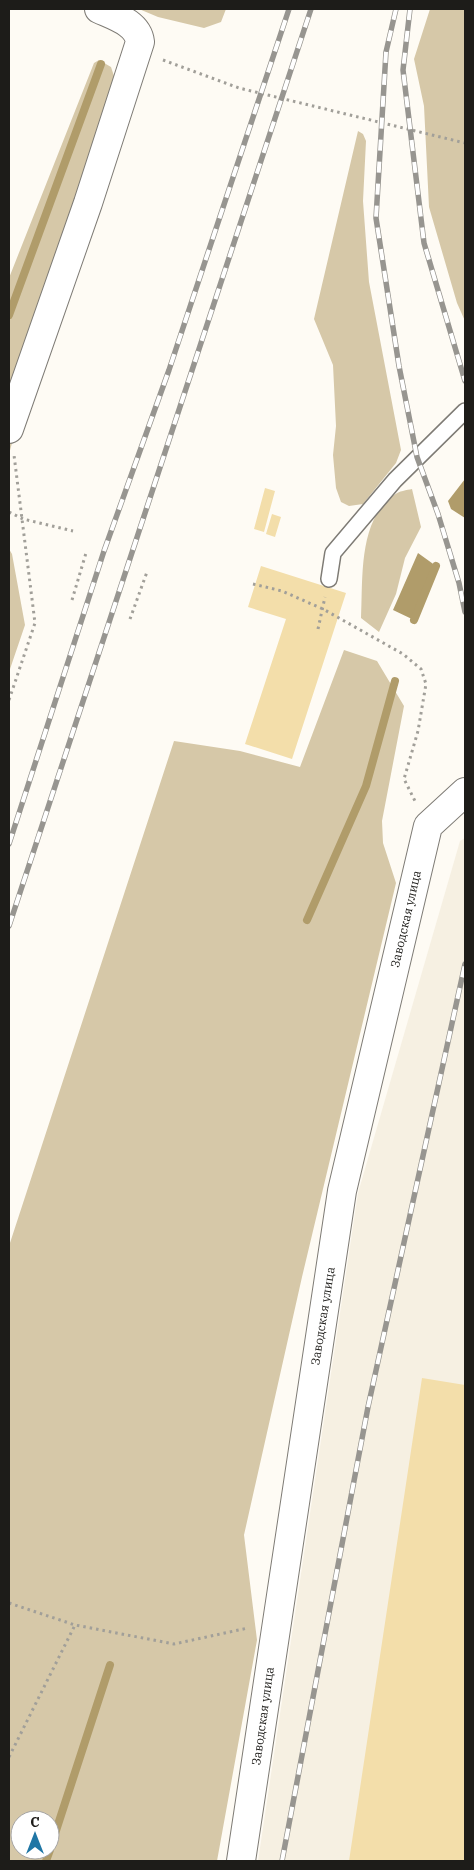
<svg xmlns="http://www.w3.org/2000/svg" width="474" height="1870" viewBox="0 0 474 1870" font-family="'IBM Plex Serif',serif">
<style>
.built{fill:#f6f0e2}
.green{fill:#d6c8a8;fill-rule:evenodd}
.water{fill:#b09c6a}
.lines{fill:none;stroke-linecap:round;stroke-linejoin:round}
.stream{stroke:#b09c6a;stroke-width:8}
.building{fill:#f3deaa}
.lane-casing{stroke:#7e7b75;stroke-width:18}
.street-casing{stroke:#7e7b75;stroke-width:30}
.path{stroke:#a19f99;stroke-width:3;stroke-dasharray:2.5 4;stroke-linecap:butt}
.lane{stroke:#fff;stroke-width:15}
.street{stroke:#fff;stroke-width:28}
.rail-casing{stroke:#979590;stroke-width:5.5}
.rail{stroke:#fff;stroke-width:4;stroke-dasharray:11;stroke-linecap:butt}
.labels{text-anchor:middle;stroke-width:4;stroke-linejoin:round;paint-order:stroke}
.street-label{font-size:12px;fill:#1d1c19;stroke:#fff}
</style>
<rect width="100%" height="100%" fill="#fefbf4"/>
<path class="built" d="M465 838V1861H258L358 1193 460 841Z"/>
<path class="green" d="M139 9H226L221 22 204 28 158 17Z
M430 9H465V321L457 303 429 207 424 106 414 59Z
M99 60 111 67 114 76 9 454V278L94 63Z
M358 131 363 134 366 141 363 201 369 282 401 450 396 463 363 504 349 506 341 502 336 488 333 455 336 426 333 365 314 319Z
M412 489 421 527 405 558 396 594 379 632 361 618C363 579 358 520 394 495 399 491 407 490 412 489Z
M9 549 12 554 25 625 9 672Z
M344 650 377 661 404 706 382 821 383 843 396 883 302 1277 244 1535 257 1640 217 1861H9V1246L174 741 240 751 300 767ZM20 1820H50V1850H20Z"/>
<path class="water" d="M465 479V518L451 509 448 501Z
M418 553 436 566 414 620 393 610Z"/>
<g class="lines">
<path class="stream" d="M9 315 101 64
M414 620 436 566
M307 920 366 786 395 681
M50 1849 110 1665
M46 1861 50 1850"/>
</g>
<path class="building" d="M265 488 275 491 264 532 254 529Z
M272 514 281 517 275 537 266 534Z
M261 566 346 593 292 759 245 744 286 619 248 607Z
M422 1378 465 1385V1861H349Z"/>
<g class="lines">
<defs>
<path id="lane" d="M329 579 333 553 395 480 465 411"/>
<path id="street" d="M9 429 88 203 140 42C138 23 114 16 99 9
M241 1861 342 1191 428 826 465 792"/>
</defs>
<use href="#lane" class="lane-casing"/>
<use href="#street" class="street-casing"/>
<path class="path" d="M163 60 239 88 465 143
M9 512 23 519 73 531
M253 584 282 591 323 609 403 654 421 669 426 684 418 731 404 779 416 803
M72 600 86 553
M130 619 147 572
M318 629 325 597
M9 700 35 623 14 455
M9 1603 75 1625 174 1644 248 1628
M9 1757 75 1625"/>
<use href="#lane" class="lane"/>
<use href="#street" class="street"/>
<defs>
<path id="rail" d="M396 9 386 52 376 218 399 366 417 457 438 514 459 583 465 612
M410 9 403 70 424 243 465 381
M9 844 104 551 169 370 289 9
M9 926 311 9
M282 1861 368 1407 465 964"/>
</defs>
<use href="#rail" class="rail-casing"/>
<use href="#rail" class="rail"/>
</g>
<g class="labels">
<g class="street-label">
<text transform="translate(406 919) rotate(-77)" y="4">Заводская улица</text>
<text transform="translate(323 1316) rotate(-81)" y="4">Заводская улица</text>
<text transform="translate(263 1716) rotate(-82)" y="4">Заводская улица</text>
</g>
</g>
<rect width="474" height="1870" fill="none" stroke="#1d1c19" stroke-width="20"/>
<g transform="translate(35 1835)"><circle r="24" fill="#ffffff" stroke="#a5a4a3"/>
<path d="M0-4L9 19L0 12L-9 19Z" fill="#1f76a5"/>
<text y="-8" font-size="14" font-weight="bold" text-anchor="middle" fill="#1d1c19">С</text>
</g>
</svg>
